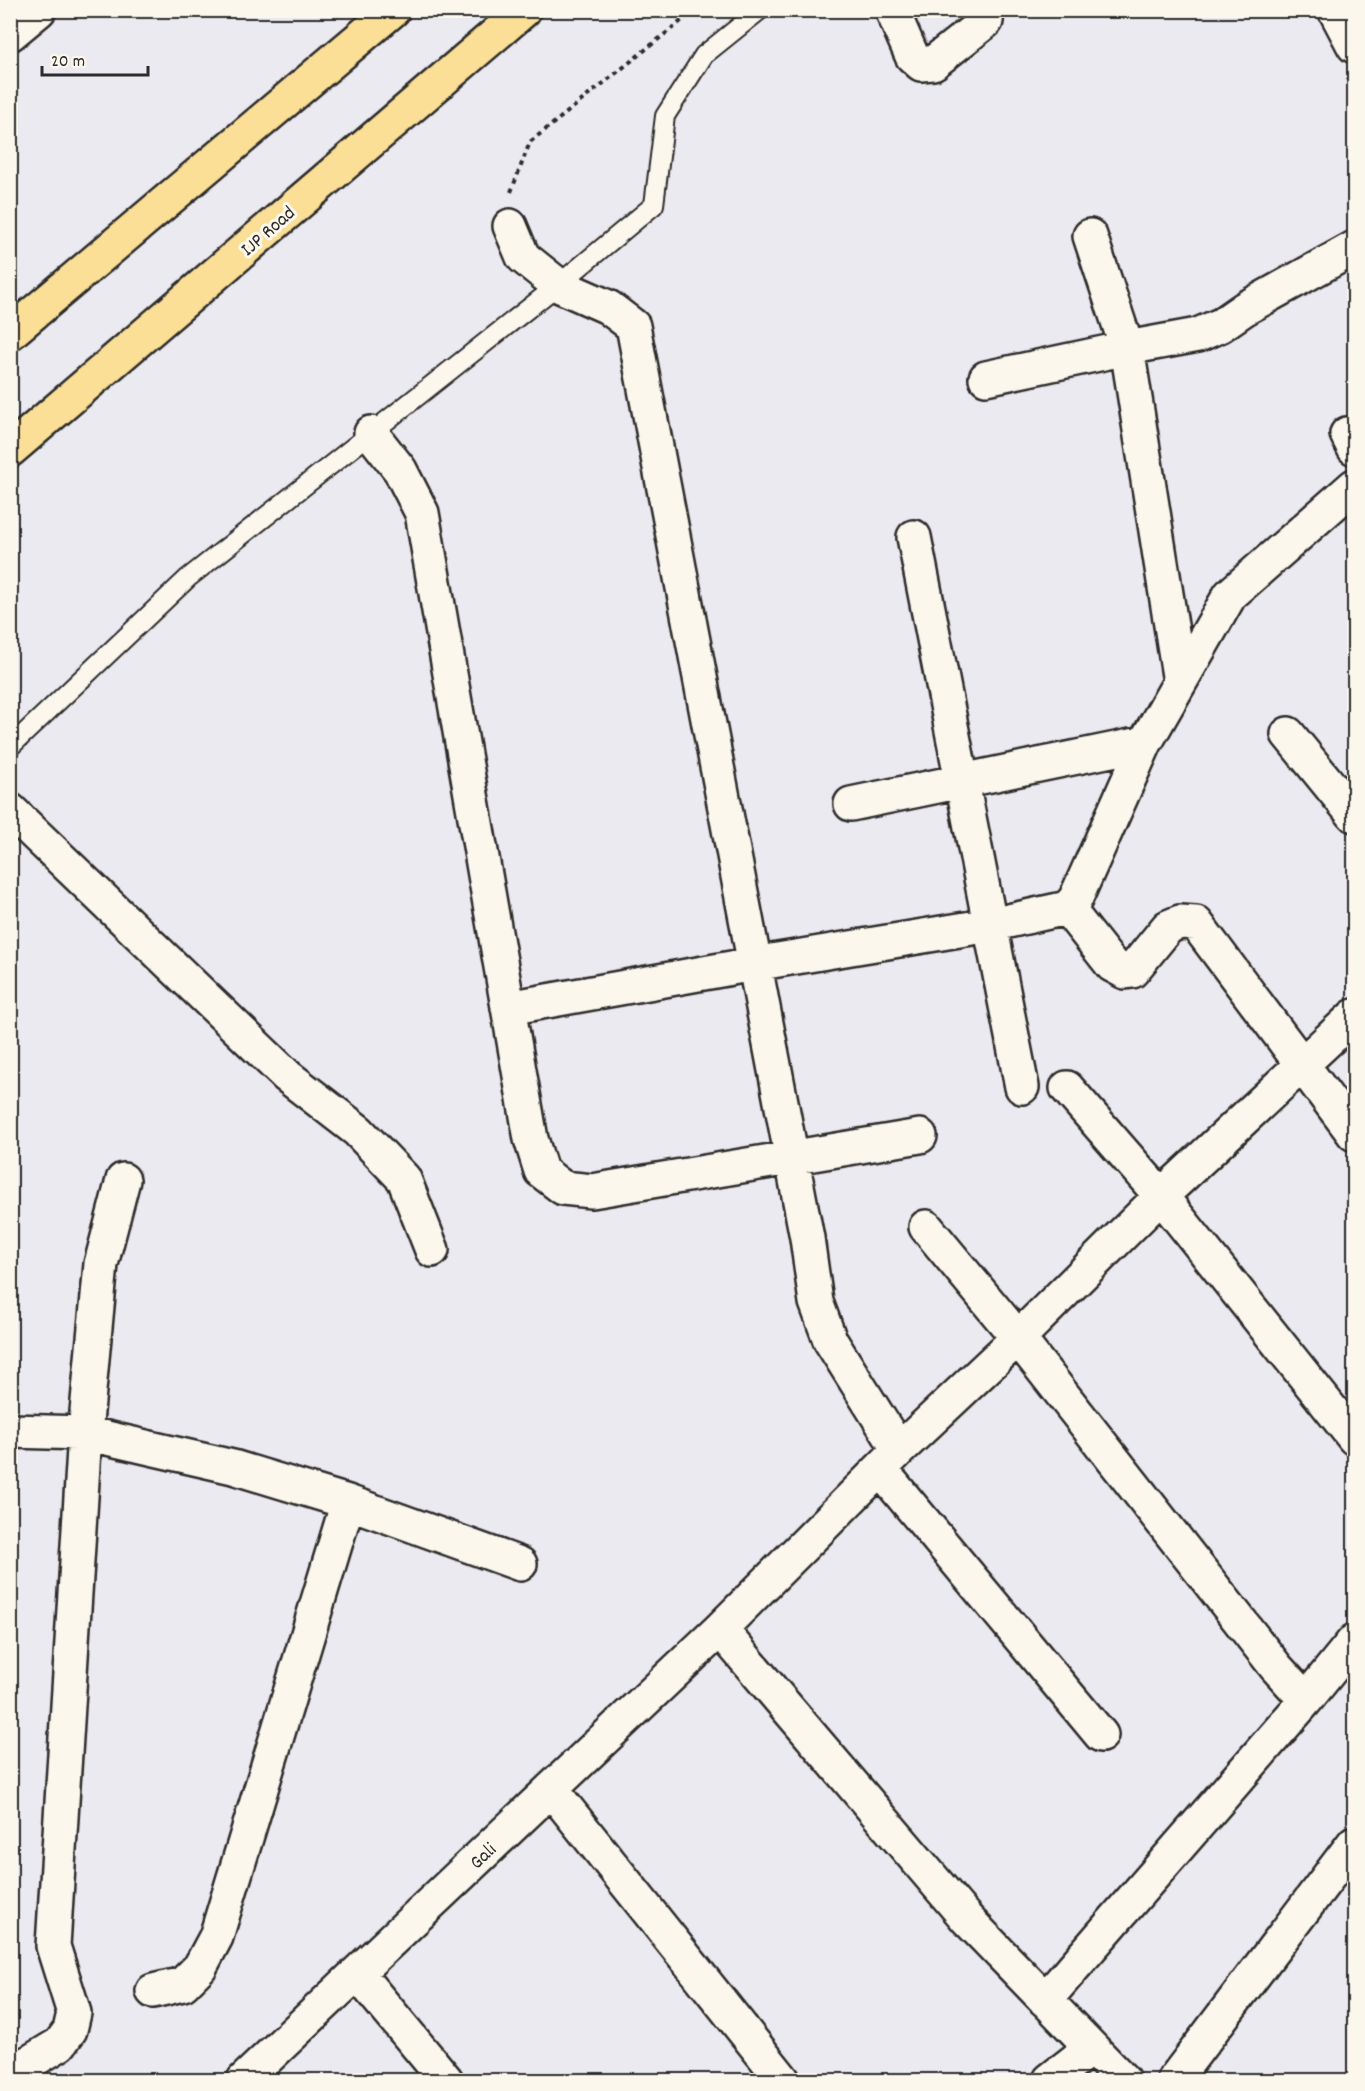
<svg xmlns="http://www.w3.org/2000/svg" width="1365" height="2091" viewBox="0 0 1365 2091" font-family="Dekko,sans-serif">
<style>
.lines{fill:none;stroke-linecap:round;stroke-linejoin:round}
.service-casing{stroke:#2b2b2b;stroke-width:22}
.minor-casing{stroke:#2b2b2b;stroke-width:38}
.trunk-casing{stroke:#2b2b2b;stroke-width:38}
.path{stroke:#2b2b2b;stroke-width:4;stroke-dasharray:4.5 4.5;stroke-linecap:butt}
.service{stroke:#fbf7ec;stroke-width:18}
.minor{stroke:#fbf7ec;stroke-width:33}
.trunk{stroke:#fbdf96;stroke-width:33}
.labels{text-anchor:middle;stroke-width:6;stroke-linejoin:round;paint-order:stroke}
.street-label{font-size:20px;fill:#2b2b2b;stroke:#fbf7ec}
</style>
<rect width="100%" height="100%" fill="#eceaf1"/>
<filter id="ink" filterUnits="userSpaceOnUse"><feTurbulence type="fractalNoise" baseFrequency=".0167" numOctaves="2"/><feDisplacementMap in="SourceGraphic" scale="12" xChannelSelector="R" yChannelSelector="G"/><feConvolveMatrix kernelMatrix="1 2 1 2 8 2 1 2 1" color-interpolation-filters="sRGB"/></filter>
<g filter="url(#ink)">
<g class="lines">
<defs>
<path id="service" d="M10 747 188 578 558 285 654 205 665 116 704 55 760 10"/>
<path id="minor" d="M892 10 912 56 921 64 933 63 986 21 987 10
M1335 10 1354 46
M10 34 39 10
M510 226 523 257 558 285 608 307 633 326 807 1238 816 1302 830 1340 899 1450
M1090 236 1127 348 1180 682
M986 378 1127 348 1198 335 1221 325 1244 309 1354 248
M371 433 400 470 422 513 531 1139 541 1171 563 1188 592 1191 920 1136
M1347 434 1354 448
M914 537 1022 1087
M1288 734 1354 815
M851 804 1145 743
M10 810 287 1076 358 1131 404 1179 432 1250
M1067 908 1112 965 1125 972 1132 971 1168 927 1180 922 1196 923 1354 1134
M508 1008 754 964 990 925 1067 908 1075 900 1145 743 1230 595 1354 486
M1067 1088 1161 1196 1354 1438
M926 1227 1018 1338 1276 1667 1306 1700 1354 1641
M10 1431 85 1433 233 1467 348 1502 520 1564
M880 1469 1101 1735
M551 1789 783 2080
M357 1973 446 2080
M153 1991 183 1984 200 1967 216 1937 348 1502
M1045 2000 1306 1700
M10 2074 60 2044 70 2030 74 2013 53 1946 85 1433 101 1264 123 1180
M244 2080 720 1629
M1050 2080 1091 2048
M1123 2080 967 1919 720 1629 899 1450 1018 1338 1161 1196 1354 1016
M1174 2080 1354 1843"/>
<path id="trunk" d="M10 333 393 10
M10 450 524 10"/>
</defs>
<use href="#service" class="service-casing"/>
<use href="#minor" class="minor-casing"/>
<use href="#trunk" class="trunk-casing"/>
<path class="path" d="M511 192 530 142 695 10"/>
<use href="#service" class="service"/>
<use href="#minor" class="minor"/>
<use href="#trunk" class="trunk"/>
</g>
</g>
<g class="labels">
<g class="street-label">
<text transform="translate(267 230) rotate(-41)" y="7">IJP Road</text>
<text transform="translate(482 1855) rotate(-43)" y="7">Gali</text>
</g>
</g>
<rect width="1365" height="2091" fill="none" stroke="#fbf7ec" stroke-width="36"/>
<rect x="18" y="18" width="1329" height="2055" fill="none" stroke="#2b2b2b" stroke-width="2" filter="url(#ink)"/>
<path d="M42 66v9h106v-9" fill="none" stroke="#2b2b2b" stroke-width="3"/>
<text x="51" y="66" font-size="18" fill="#2b2b2b" stroke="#fbf7ec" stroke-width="4.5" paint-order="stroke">20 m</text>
</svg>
